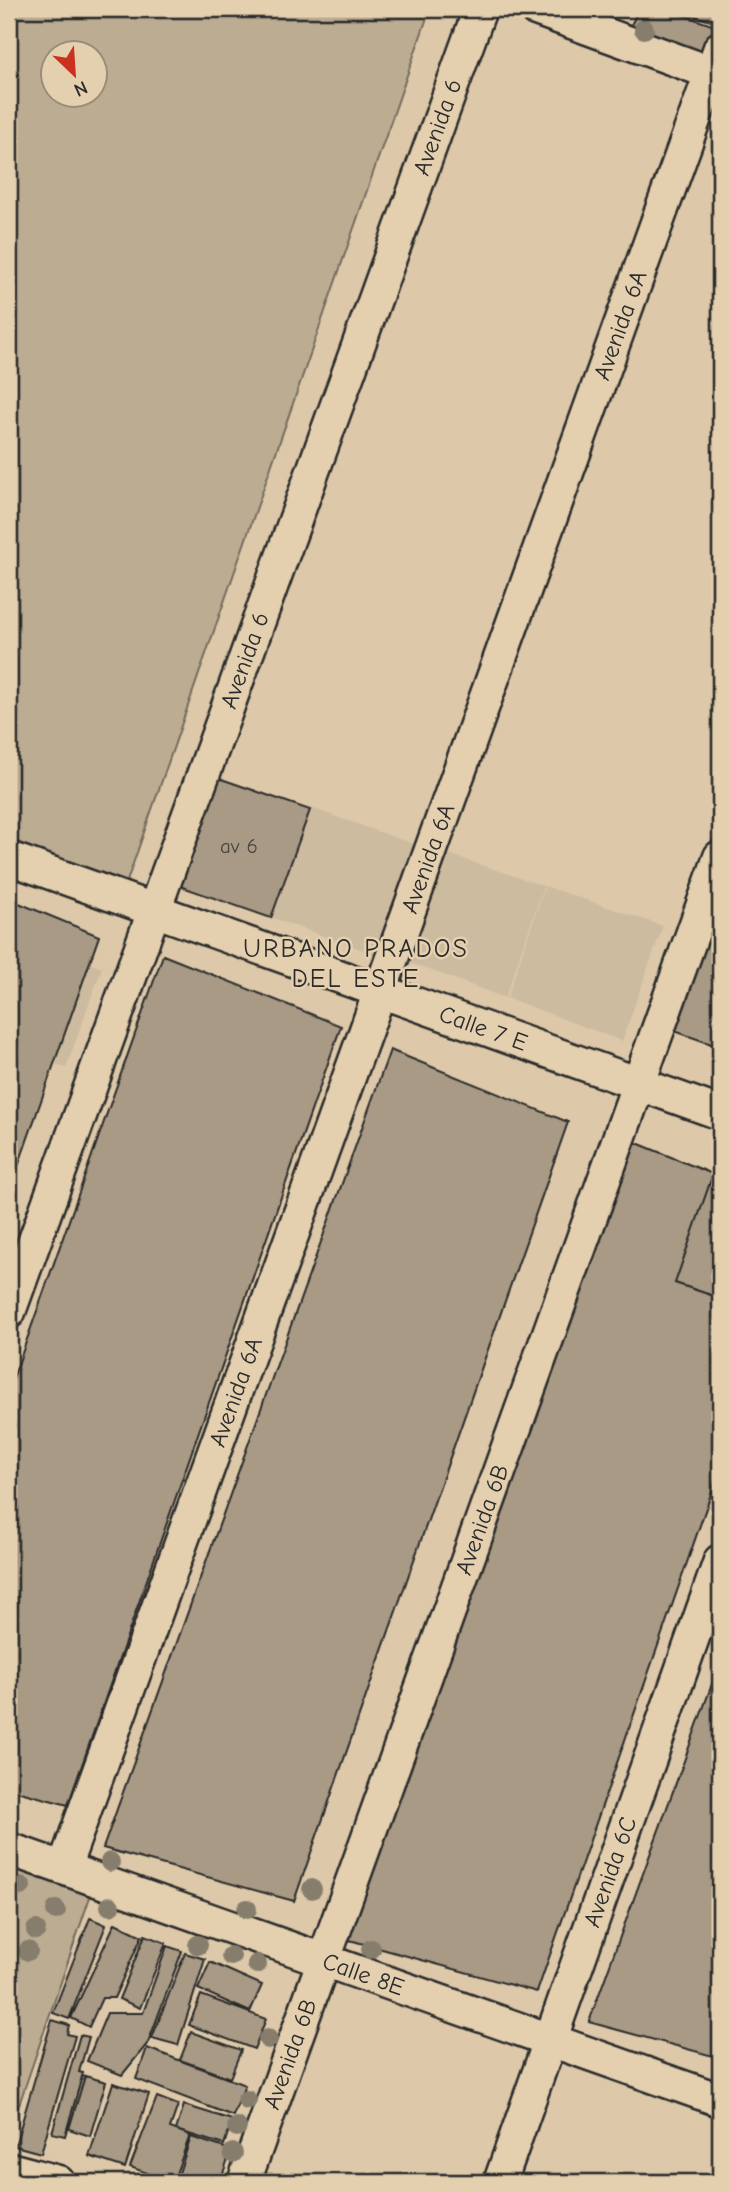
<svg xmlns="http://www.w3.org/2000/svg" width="729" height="2191" viewBox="0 0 729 2191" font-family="'Comic Neue',sans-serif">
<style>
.built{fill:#cdbb9f}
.park{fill:#bcac92;stroke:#746c5e;stroke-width:2;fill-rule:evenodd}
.building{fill:#a89a85;stroke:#2b2b2b;stroke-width:2}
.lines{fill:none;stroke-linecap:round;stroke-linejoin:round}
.street-casing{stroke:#2b2b2b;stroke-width:37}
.street{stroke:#e4d0af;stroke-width:32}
.tree{fill:#877d6c}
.labels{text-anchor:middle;stroke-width:5;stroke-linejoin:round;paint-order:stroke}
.number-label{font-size:21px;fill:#4a4742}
.street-label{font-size:24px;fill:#2b2b2b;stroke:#e4d0af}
.neighbourhood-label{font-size:26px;letter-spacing:2px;fill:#2b2b2b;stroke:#e4d0af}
</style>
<rect width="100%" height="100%" fill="#ddc9aa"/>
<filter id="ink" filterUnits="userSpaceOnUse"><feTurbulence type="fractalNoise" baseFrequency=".0143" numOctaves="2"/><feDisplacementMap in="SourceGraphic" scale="14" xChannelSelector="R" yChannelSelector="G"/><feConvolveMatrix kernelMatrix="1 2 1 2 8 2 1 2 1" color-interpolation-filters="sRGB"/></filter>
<g filter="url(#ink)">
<path class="built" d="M311 808 417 845 378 955 272 918Z
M443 852 544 886 505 998 406 961Z
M545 886 663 926 622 1041 507 998Z
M9 935 102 968 66 1068 9 1047Z"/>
<path class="park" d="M9 9H430L125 887 9 843ZM52 52H94V94H52Z
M9 1865 92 1891 9 2134Z"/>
<path class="building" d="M568 9H610L604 21Z
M639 9H665L715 26 704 56 629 29Z
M673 9H719L714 22Z
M207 774 310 810 271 918 168 882Z
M720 874V1047L660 1026Z
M9 899 99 936 9 1192Z
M163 955 341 1026 68 1805 9 1789V1390Z
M390 1050 568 1122 294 1901 103 1848Z
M632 1141 720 1177V1468L537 1992 346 1939Z
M714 1171 720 1173V1298L675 1283Z
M720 1662V2058L589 2022Z
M90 1918 106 1925 69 2019 53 2013Z
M115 1923 142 1936 114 1998H102L89 2027 71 2018Z
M145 1935 166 1943 140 2008 119 1999Z
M167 1946 182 1951 148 2043 122 2075 87 2061 107 2013H143Z
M185 1953 205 1959 178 2045 152 2038Z
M210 1962 262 1985 250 2012 198 1989Z
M201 1995 266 2019 254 2049 189 2025Z
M52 2020 69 2025 67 2034 75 2036 41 2153 15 2146Z
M191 2032 241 2050 230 2078 180 2060Z
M80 2035 89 2037 79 2072 83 2073 65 2136 52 2133Z
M147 2048 245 2085 233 2116 136 2079Z
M85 2076 106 2082 90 2136 69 2129Z
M113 2083 149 2094 125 2168 89 2156Z
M157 2097 178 2105 170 2128 190 2135 173 2182 130 2167Z
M184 2105 232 2120 224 2145 176 2130Z
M191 2137 231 2150 220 2182H176Z"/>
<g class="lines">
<defs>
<g id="street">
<path d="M536 9 720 76"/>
<path id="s1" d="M9 858 720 1113"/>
<path id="s2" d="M9 1312 480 9"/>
<path id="s3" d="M9 1849 720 2100"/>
<path id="s4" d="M64 1868 720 48"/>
<path d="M9 2169 58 2182"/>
<path id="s5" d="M244 2182 720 857"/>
<path id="s6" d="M500 2182 720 1561"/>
</g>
</defs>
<use href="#street" class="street-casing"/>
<use href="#street" class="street"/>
</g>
<g class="tree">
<circle cx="644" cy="29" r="10"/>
<circle cx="110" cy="1862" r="10"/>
<circle cx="21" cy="1886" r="10"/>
<circle cx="312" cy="1889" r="10"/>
<circle cx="110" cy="1906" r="10"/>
<circle cx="247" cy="1909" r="10"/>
<circle cx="56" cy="1910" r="10"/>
<circle cx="36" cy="1930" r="10"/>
<circle cx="198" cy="1945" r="10"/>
<circle cx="371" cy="1949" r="10"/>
<circle cx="28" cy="1951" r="10"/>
<circle cx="231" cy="1956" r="10"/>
<circle cx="257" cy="1964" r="10"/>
<circle cx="268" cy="2039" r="10"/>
<circle cx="247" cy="2100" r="10"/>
<circle cx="237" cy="2127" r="10"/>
<circle cx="233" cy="2153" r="10"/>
</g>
</g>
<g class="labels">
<g class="number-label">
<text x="239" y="853">av 6</text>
</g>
<g class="street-label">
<text dy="8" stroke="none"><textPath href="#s2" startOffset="1260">Avenida 6</textPath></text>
<text dy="8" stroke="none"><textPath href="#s4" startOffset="1640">Avenida 6A</textPath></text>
<text dy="8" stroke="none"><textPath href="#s2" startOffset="693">Avenida 6</textPath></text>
<text dy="8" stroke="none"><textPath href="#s4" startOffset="1073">Avenida 6A</textPath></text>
<text dy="8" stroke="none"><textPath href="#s1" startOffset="504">Calle 7 E</textPath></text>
<text dy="8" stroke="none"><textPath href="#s4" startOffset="506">Avenida 6A</textPath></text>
<text dy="8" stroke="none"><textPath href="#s5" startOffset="704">Avenida 6B</textPath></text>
<text dy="8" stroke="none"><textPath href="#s6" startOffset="329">Avenida 6C</textPath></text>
<text dy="8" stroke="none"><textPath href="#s3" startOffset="376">Calle 8E</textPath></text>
<text dy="8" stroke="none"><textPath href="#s5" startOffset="136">Avenida 6B</textPath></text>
</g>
<g class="neighbourhood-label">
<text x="356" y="957">URBANO PRADOS<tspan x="356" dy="30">DEL ESTE</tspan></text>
</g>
</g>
<rect width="729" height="2191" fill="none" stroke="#e4d0af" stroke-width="35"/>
<rect x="18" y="18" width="694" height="2156" fill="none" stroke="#2b2b2b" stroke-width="2.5" filter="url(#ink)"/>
<g transform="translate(74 74) rotate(155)"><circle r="33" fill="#e4d0af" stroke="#9a8e7a" stroke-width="2"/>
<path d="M0-5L12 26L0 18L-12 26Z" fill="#c8321e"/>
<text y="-10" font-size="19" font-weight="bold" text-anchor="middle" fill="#2b2b2b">N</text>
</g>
</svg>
